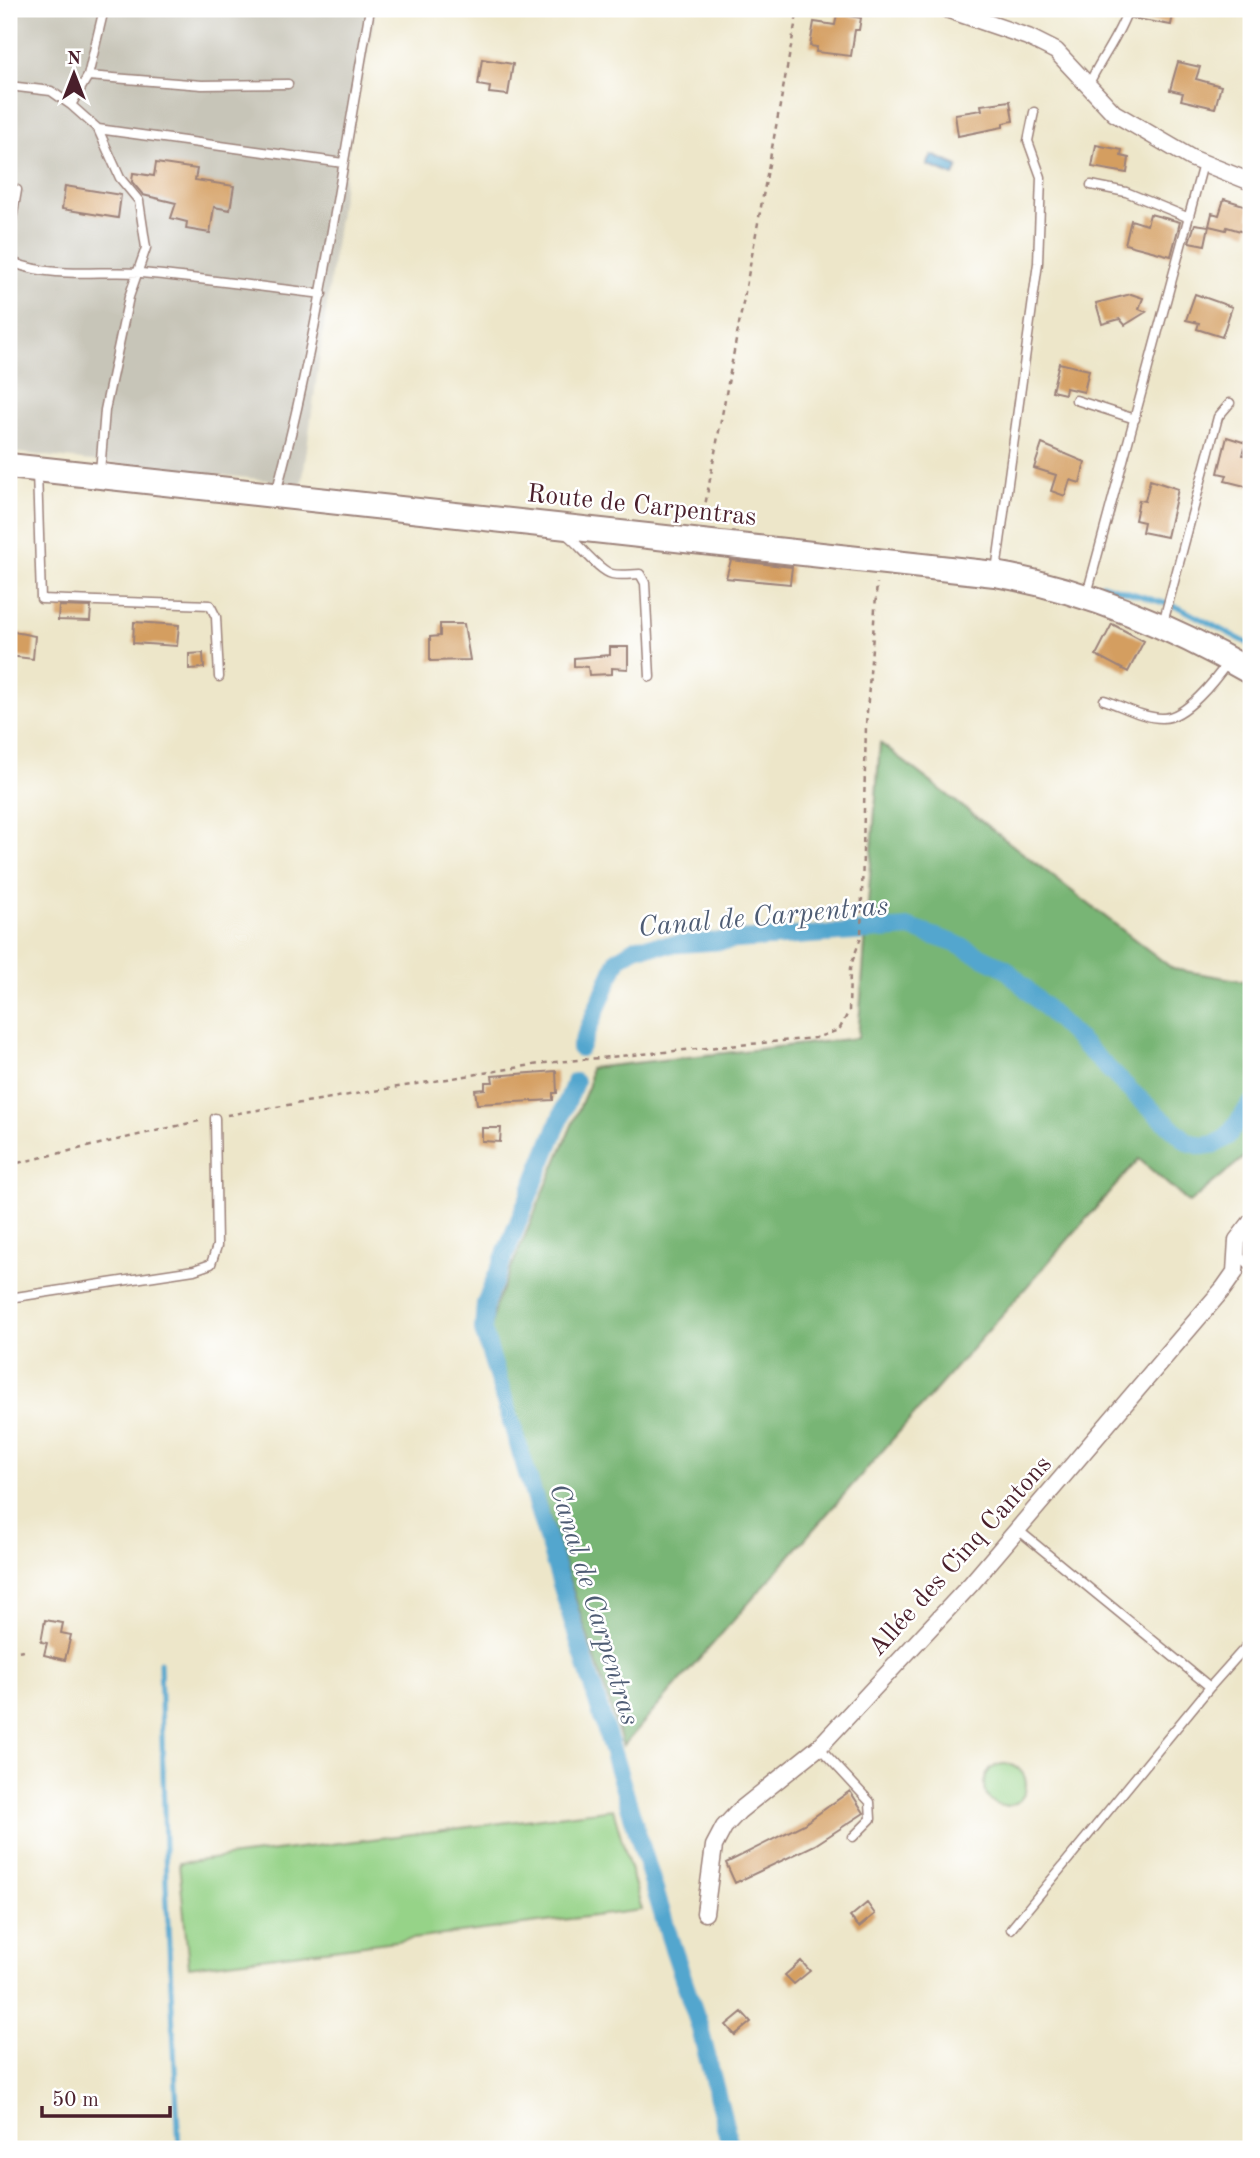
<svg xmlns="http://www.w3.org/2000/svg" width="1260" height="2158" viewBox="0 0 1260 2158" font-family="'Old Standard TT',serif">
<style>
.industrial{fill:#c7c5b8}
.green{fill:#96d388;stroke:#70795a;stroke-width:2}
.forest{fill:#78b574;stroke:#616a50;stroke-width:2}
.water{fill:#52a6ce;stroke:#4e627c;stroke-width:2}
.lines{fill:none;stroke-linecap:round;stroke-linejoin:round}
.stream{stroke:#52a6ce;stroke-width:5}
.canal{stroke:#52a6ce;stroke-width:18}
.building{fill:#d49e60}
.service-casing{stroke:#9c827a;stroke-width:11}
.minor-casing{stroke:#9c827a;stroke-width:19}
.primary-casing{stroke:#9c827a;stroke-width:28}
.path{stroke:#9c827a;stroke-width:2.5;stroke-dasharray:5 5;stroke-linecap:butt}
.service{stroke:#fff;stroke-width:8}
.minor{stroke:#fff;stroke-width:16}
.primary{stroke:#fff;stroke-width:24}
.labels{text-anchor:middle;stroke-width:5;stroke-linejoin:round;paint-order:stroke}
.street-label{font-size:26px;fill:#4a1f2b;stroke:#fff}
.water-label{font-size:28px;font-style:italic;fill:#4e5c74;stroke:#fff}
</style>
<rect width="100%" height="100%" fill="#fff"/>
<filter id="ink" filterUnits="userSpaceOnUse"><feTurbulence type="fractalNoise" baseFrequency=".0143" numOctaves="2"/><feDisplacementMap in="SourceGraphic" scale="14" xChannelSelector="R" yChannelSelector="G"/><feConvolveMatrix kernelMatrix="1 2 1 2 8 2 1 2 1" color-interpolation-filters="sRGB"/></filter>
<filter id="wash" filterUnits="userSpaceOnUse"><feTurbulence type="fractalNoise" baseFrequency=".00686" numOctaves="4" result="noise"/><feDisplacementMap in="SourceGraphic" scale="28" xChannelSelector="R" yChannelSelector="G"/><feGaussianBlur stdDeviation="1.57" result="paint"/><feColorMatrix in="noise" values="0 0 0 0 0 0 0 0 0 0 0 0 0 0 0 0 0 1.4 0 .05"/><feComposite in="paint" operator="in"/></filter>
<g filter="url(#wash)">
<rect width="100%" height="100%" fill="#ede6c9"/>
<path class="industrial" d="M9 9H376L350 138 302 484 9 452Z"/>
<path class="green" d="M984 1785a21 21 0 1 1 42 0a21 21 0 1 1-42 0Z
M613 1809 642 1910 189 1967 179 1863Z"/>
<path class="forest" d="M880 743 1173 969 1251 982V1127L1248 1154 1189 1203 1139 1159 623 1746 490 1333 495 1306 589 1085 590 1068 858 1038Z"/>
<path class="water" d="M932 155 958 166 954 176 927 165Z"/>
<g class="lines">
<path class="stream" d="M1102 584 1180 608 1251 645
M160 1662 166 1884 179 2149"/>
<path class="canal" d="M580 1048 618 959 637 947 910 928 954 943 1005 968 1132 1092 1188 1142 1202 1146 1216 1144 1227 1137 1251 1104
M575 1082 485 1304 483 1330 670 1939 699 2025 731 2149"/>
</g>
<g id="blocks">
<path class="building" d="M1134 9H1174L1171 25 1131 18Z
M837 14 861 18 859 30H855L851 56 816 52 817 47 810 46 814 22 835 25Z
M482 59 513 64 508 95 489 93 490 87 478 85Z
M1178 62 1200 67 1196 79 1221 86 1215 108 1181 100 1183 93 1170 90Z
M1010 101 1013 121 1003 123V127L958 136 955 114 982 110 981 105Z
M1096 145 1122 150 1121 156 1129 158 1127 173 1092 167Z
M156 163 197 169 195 180 234 186 230 210 214 207 210 233 186 229 187 222 171 218 176 203 143 195 132 182 133 173 154 176Z
M65 186 121 195 118 218 62 209Z
M1224 199 1250 207 1248 217 1251 219 1247 233 1227 227 1226 230 1209 226 1212 213 1219 215Z
M1150 214 1180 222 1171 256 1125 244 1131 220 1147 225Z
M1195 224 1209 226 1205 245 1189 242Z
M1131 294 1143 298 1139 309 1146 312 1125 325 1120 319 1102 324 1096 303Z
M1195 294 1232 307 1222 337 1197 329 1199 323 1186 320Z
M1059 363 1089 370 1084 392 1066 388 1065 394 1052 391Z
M1227 437 1246 443 1243 455 1251 457 1249 487 1225 481 1227 475 1218 473Z
M1042 444 1085 462 1080 483 1070 480 1065 496 1051 491 1056 475 1034 468Z
M1150 480 1178 489 1167 537 1142 532 1144 522 1135 520 1139 500 1145 501Z
M731 560 792 567 790 584 726 578Z
M59 606 91 607 90 621 58 620Z
M134 622 179 625 177 646 133 643Z
M440 624H464L470 660 430 661V637L440 636Z
M1112 624 1144 641 1128 672 1096 655Z
M9 631 35 636 33 659 9 656Z
M610 647H628V669L612 668V674L589 675 588 667 574 666V658L610 655Z
M203 653 204 668 189 669V654Z
M556 1071 557 1093H553V1100L477 1104 475 1090 485 1089V1082H493L492 1076Z
M482 1128H501L500 1142 482 1141Z
M45 1620 63 1623 61 1633 71 1635 65 1660 44 1655 47 1643 41 1642Z
M850 1791 864 1813 815 1845 735 1883 726 1863 804 1824Z
M867 1903 875 1914 859 1927 850 1917Z
M801 1961 810 1971 794 1984 785 1975Z
M742 2012 751 2022 735 2035 726 2025Z"/>
</g>
</g>
<g filter="url(#ink)">
<use href="#blocks" fill-opacity="0" stroke="#9c827a" stroke-width="2"/>
<g class="lines">
<defs>
<path id="service" d="M88 76 202 85 288 84
M9 86 51 91 71 105 98 129 120 178 139 201 146 248 129 297 105 410 100 472
M1088 86C1100 59 1119 37 1128 9
M71 105 88 76 104 9
M98 129 343 163
M1091 185 1126 192 1187 217
M9 237 17 190
M9 243 14 263C56 279 98 270 141 273 201 278 261 287 322 294
M1076 400 1135 419
M37 471 41 599 210 605 216 617 219 677
M276 493C319 334 341 171 370 9
M567 535C580 545 599 571 612 574 621 576 632 574 640 574L645 583 650 677
M996 571 1038 263 1041 177 1028 141 1034 112
M1087 594 1203 164
M1163 623 1218 417 1230 403
M1104 700C1122 706 1143 718 1162 718 1185 719 1216 679 1228 662
M1237 1254 1251 1266
M9 1298 194 1270 211 1264 217 1246 215 1118
M1249 1589 1251 1591
M1210 1687 1251 1641
M819 1747 870 1802 871 1819 853 1837
M1011 1929 1210 1687 1017 1529"/>
<path id="minor" d="M946 9 1028 37 1056 51 1114 113 1191 158 1251 182
M705 1913 714 1846 724 1827 739 1811 819 1747 971 1584 1223 1289 1235 1272 1237 1240 1251 1222"/>
<path id="primary" d="M9 466 995 574C1087 590 1171 626 1251 672"/>
</defs>
<use href="#service" class="service-casing"/>
<use href="#minor" class="minor-casing"/>
<use href="#primary" class="primary-casing"/>
<path class="path" d="M702 522 798 9
M227 1115 545 1063 815 1038 839 1030 849 1011 850 968 861 937 866 725 877 583
M9 1165 203 1120
M9 1616H16
M9 1652 24 1650"/>
<use href="#service" class="service"/>
<use href="#minor" class="minor"/>
<use href="#primary" class="primary"/>
</g>
</g>
<g class="labels">
<g class="street-label">
<text transform="translate(642 504) rotate(6)" y="9">Route de Carpentras</text>
<text transform="translate(959 1555) rotate(-48)" y="9">Allée des Cinq Cantons</text>
</g>
<g class="water-label">
<text transform="translate(763 915) rotate(-5)" y="10">Canal de Carpentras</text>
<text transform="translate(596 1604) rotate(73)" y="10">Canal de Carpentras</text>
</g>
</g>
<rect width="1260" height="2158" fill="none" stroke="#fff" stroke-width="35"/>
<g transform="translate(74 74)" stroke="#ffffff" stroke-width="5" paint-order="stroke">
<path d="M0-5L12 26L0 18L-12 26Z" fill="#4a1f2b"/>
<text y="-10" font-size="19" font-weight="bold" text-anchor="middle" fill="#4a1f2b">N</text>
</g>
<path d="M42 2106v10h128v-10" fill="none" stroke="#4a1f2b" stroke-width="3.5"/>
<text x="52" y="2106" font-size="21" fill="#4a1f2b" stroke="#ffffff" stroke-width="5" paint-order="stroke">50 m</text>
</svg>
